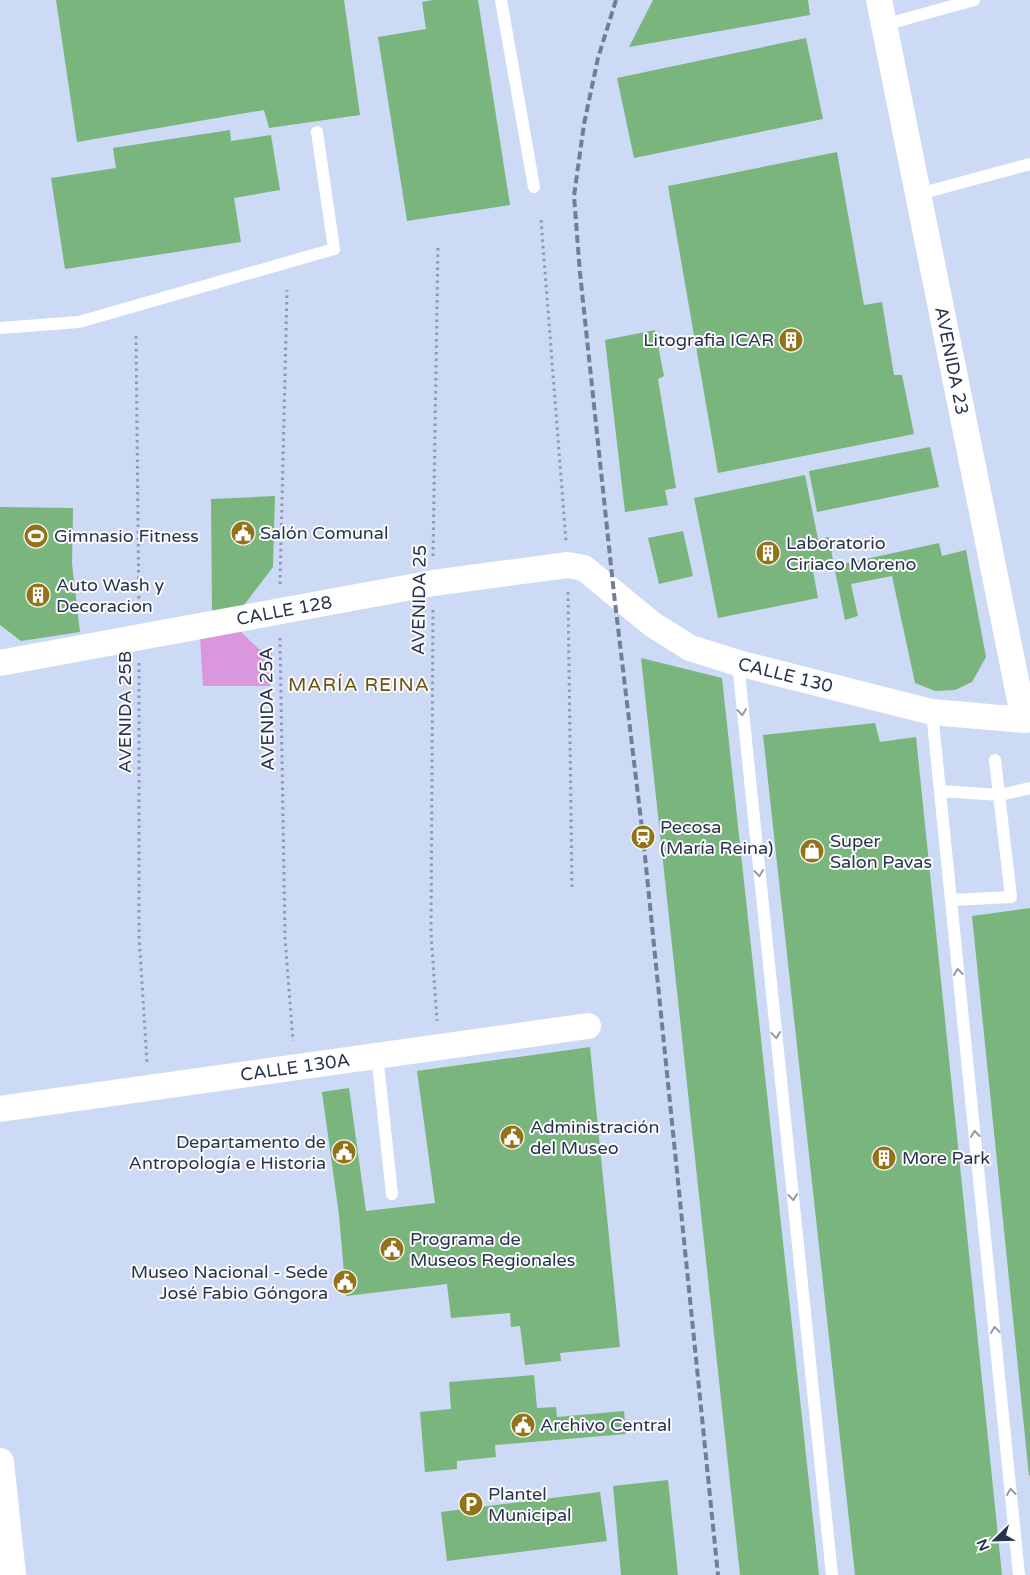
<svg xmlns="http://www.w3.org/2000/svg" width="1030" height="1575" viewBox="0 0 1030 1575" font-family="'Varela Round',sans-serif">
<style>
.green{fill:#db97dd}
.building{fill:#79b57c}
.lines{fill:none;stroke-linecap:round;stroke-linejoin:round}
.path{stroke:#8d99b5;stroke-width:3;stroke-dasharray:2.5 4;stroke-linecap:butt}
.lane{stroke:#fff;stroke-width:12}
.street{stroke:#fff;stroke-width:26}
.secondary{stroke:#fff;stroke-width:28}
.rail{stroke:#727e99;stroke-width:4;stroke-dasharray:8 4;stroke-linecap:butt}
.oneway{stroke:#949aa7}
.labels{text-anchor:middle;stroke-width:4;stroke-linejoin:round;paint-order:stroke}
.poi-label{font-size:18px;fill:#28344f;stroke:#fbfbfb;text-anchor:start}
.street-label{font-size:18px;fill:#28344f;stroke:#fbfbfb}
.neighbourhood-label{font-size:19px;letter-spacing:1px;fill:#6a5219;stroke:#fbfbfb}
</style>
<rect width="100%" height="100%" fill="#cddaf6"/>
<path class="green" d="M240 631 259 649 272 653 270 686H203L200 638Z"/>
<path class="building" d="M56 0H344L360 115 269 128 264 110 77 142Z
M433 0H478L510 205 407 221 378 37 426 29 422 2Z
M653 0H808L810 15 629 47Z
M806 38 823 119 634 158 617 78Z
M230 130 231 141 271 135 280 190 234 198 241 242 65 269 51 178 116 168 113 148Z
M837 152 864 305 882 302 894 375H902L914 434 718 473 668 186Z
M655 330 664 376 658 379 676 488 665 490 668 505 625 512 605 340Z
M930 447 939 487 817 512 809 471Z
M805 475 818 539 829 537 834 566 813 571 818 598 718 618 694 498Z
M275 496 273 567 244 605 212 613 211 499Z
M0 507 73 508 72 564 80 632 21 641 0 625Z
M683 531 693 576 659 584 648 538Z
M939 543 942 556 966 550 986 657 972 682 955 690 935 691 915 683 892 576 851 584 858 616 845 620 834 566Z
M641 658 722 678 819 1575H740Z
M875 723 880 742 916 737 1002 1575H855L763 735Z
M1030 908V1475L1029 1476 972 916Z
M590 1047 620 1347 560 1353 561 1361 525 1365 520 1326 511 1327 510 1313 451 1318 447 1284 346 1296 339 1215 322 1092 349 1088 366 1211 435 1203 417 1071Z
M534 1375 537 1408 556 1407 557 1417 624 1411 626 1434 495 1445 496 1457 457 1461V1469L425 1472 420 1412 451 1409 449 1382Z
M668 1480 678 1575H621L613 1486Z
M600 1492 607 1541 447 1561 441 1512Z"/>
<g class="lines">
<path class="path" d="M541 220 566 541
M136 336 139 612
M433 556 438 244
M280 584 287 290
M568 592 572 889
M433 610 431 933 437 1021
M280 638 285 938 293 1041
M139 663V936L147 1062"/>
<path class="lane" d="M501 0 534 187
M884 25 974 0
M919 194 1030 164
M0 328 79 322 334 249 317 132
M738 663 832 1575
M932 712 1019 1575
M940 791 1000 795 1030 788
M951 900 1011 897 995 760
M377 1055 392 1194"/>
<g class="street">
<path id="s1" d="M879 0 1024 720"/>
<path id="s2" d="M0 663 433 583 568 565 584 568 652 624 690 648 738 663 932 712 1024 720 1030 719"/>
<path id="s3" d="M0 1109 588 1026"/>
</g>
<path class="secondary" d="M0 1462 12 1575"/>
<path class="rail" d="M616 0 598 58 584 124 574 196 580 273 614 594 643 837 718 1575"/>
</g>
<defs><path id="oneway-chevron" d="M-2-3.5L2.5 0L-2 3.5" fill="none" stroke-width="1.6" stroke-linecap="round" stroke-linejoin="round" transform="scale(1.25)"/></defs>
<g class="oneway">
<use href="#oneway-chevron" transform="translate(742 712) rotate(84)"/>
<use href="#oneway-chevron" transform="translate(759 873) rotate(84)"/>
<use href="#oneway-chevron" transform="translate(958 972) rotate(-96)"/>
<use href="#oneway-chevron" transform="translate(776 1035) rotate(84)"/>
<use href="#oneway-chevron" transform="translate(975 1134) rotate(-96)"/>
<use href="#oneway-chevron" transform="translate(793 1197) rotate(84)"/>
<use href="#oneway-chevron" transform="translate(995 1330) rotate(-96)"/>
<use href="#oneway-chevron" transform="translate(1011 1492) rotate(-96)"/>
</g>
<defs>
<symbol id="building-disc" viewBox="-11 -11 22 22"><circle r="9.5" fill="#94721a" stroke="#fbfbfb"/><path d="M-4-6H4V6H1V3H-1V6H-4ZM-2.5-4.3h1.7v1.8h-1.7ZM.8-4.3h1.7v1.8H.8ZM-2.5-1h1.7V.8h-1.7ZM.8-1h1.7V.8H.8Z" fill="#fff"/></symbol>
<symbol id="civic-disc" viewBox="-11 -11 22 22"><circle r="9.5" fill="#94721a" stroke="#fbfbfb"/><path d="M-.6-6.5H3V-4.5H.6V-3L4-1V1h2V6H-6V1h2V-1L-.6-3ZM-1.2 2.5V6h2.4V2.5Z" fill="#fff"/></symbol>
<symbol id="stadium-disc" viewBox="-11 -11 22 22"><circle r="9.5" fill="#94721a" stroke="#fbfbfb"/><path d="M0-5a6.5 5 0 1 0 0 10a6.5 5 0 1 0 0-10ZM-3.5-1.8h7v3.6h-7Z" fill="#fff"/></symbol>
<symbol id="station-disc" viewBox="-11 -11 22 22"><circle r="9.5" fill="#94721a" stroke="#fbfbfb"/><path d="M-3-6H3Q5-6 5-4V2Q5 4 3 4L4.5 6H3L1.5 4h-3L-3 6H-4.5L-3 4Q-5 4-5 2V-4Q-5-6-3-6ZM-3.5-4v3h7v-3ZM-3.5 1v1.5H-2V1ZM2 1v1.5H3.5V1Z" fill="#fff"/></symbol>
<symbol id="shop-disc" viewBox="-11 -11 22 22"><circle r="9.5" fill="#94721a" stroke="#fbfbfb"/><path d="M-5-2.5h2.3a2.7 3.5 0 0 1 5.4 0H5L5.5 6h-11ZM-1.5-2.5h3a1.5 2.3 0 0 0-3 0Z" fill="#fff"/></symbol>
<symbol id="parking-disc" viewBox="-11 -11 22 22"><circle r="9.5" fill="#94721a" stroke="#fbfbfb"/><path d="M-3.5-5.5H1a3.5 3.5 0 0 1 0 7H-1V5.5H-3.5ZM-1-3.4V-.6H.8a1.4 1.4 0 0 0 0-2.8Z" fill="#fff"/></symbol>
</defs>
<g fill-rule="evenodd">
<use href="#building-disc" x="777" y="326" width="28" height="28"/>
<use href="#civic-disc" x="229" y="519" width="28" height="28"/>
<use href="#stadium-disc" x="22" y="522" width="28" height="28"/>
<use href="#building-disc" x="754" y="539" width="28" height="28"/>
<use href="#building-disc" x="24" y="581" width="28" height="28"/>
<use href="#station-disc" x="629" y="823" width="28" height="28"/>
<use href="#shop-disc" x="798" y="837" width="28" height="28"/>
<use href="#civic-disc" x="498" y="1123" width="28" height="28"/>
<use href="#civic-disc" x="330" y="1138" width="28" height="28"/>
<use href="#building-disc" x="870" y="1144" width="28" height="28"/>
<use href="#civic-disc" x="378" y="1235" width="28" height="28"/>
<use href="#civic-disc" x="331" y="1268" width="28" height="28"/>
<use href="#civic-disc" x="509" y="1411" width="28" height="28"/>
<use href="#parking-disc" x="457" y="1490" width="28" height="28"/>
</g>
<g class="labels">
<g class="poi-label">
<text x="774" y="346" text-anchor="end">Litografia ICAR</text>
<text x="260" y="539">Salón Comunal</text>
<text x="54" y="542">Gimnasio Fitness</text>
<text x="786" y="549">Laboratorio<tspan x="786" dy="21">Ciriaco Moreno</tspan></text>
<text x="56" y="591">Auto Wash y<tspan x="56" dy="21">Decoracion</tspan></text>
<text x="660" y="833">Pecosa<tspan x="660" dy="21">(María Reina)</tspan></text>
<text x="830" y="847">Super<tspan x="830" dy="21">Salon Pavas</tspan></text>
<text x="530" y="1133">Administración<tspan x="530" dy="21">del Museo</tspan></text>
<text x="326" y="1148" text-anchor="end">Departamento de<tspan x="326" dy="21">Antropología e Historia</tspan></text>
<text x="902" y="1164">More Park</text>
<text x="410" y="1245">Programa de<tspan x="410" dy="21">Museos Regionales</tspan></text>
<text x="328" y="1278" text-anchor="end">Museo Nacional - Sede<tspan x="328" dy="21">José Fabio Góngora</tspan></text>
<text x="540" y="1431">Archivo Central</text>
<text x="488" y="1500">Plantel<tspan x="488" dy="21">Municipal</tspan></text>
</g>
<g class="street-label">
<text dy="6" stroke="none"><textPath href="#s1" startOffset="368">AVENIDA 23</textPath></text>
<text transform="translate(419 600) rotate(-89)" y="6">AVENIDA 25</text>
<text dy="6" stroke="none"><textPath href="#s2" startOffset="289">CALLE 128</textPath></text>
<text dy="6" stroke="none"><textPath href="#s2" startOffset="825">CALLE 130</textPath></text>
<text transform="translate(267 709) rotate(-91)" y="6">AVENIDA 25A</text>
<text transform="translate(125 712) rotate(-90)" y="6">AVENIDA 25B</text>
<text dy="6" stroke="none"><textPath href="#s3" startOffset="298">CALLE 130A</textPath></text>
</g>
<g class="neighbourhood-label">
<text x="359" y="691">MARÍA REINA</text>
</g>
</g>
<g transform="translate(995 1540) rotate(247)" stroke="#fbfbfb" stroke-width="4" paint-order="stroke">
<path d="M0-4L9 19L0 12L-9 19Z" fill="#28344f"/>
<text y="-8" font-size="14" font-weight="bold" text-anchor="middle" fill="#28344f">N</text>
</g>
</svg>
